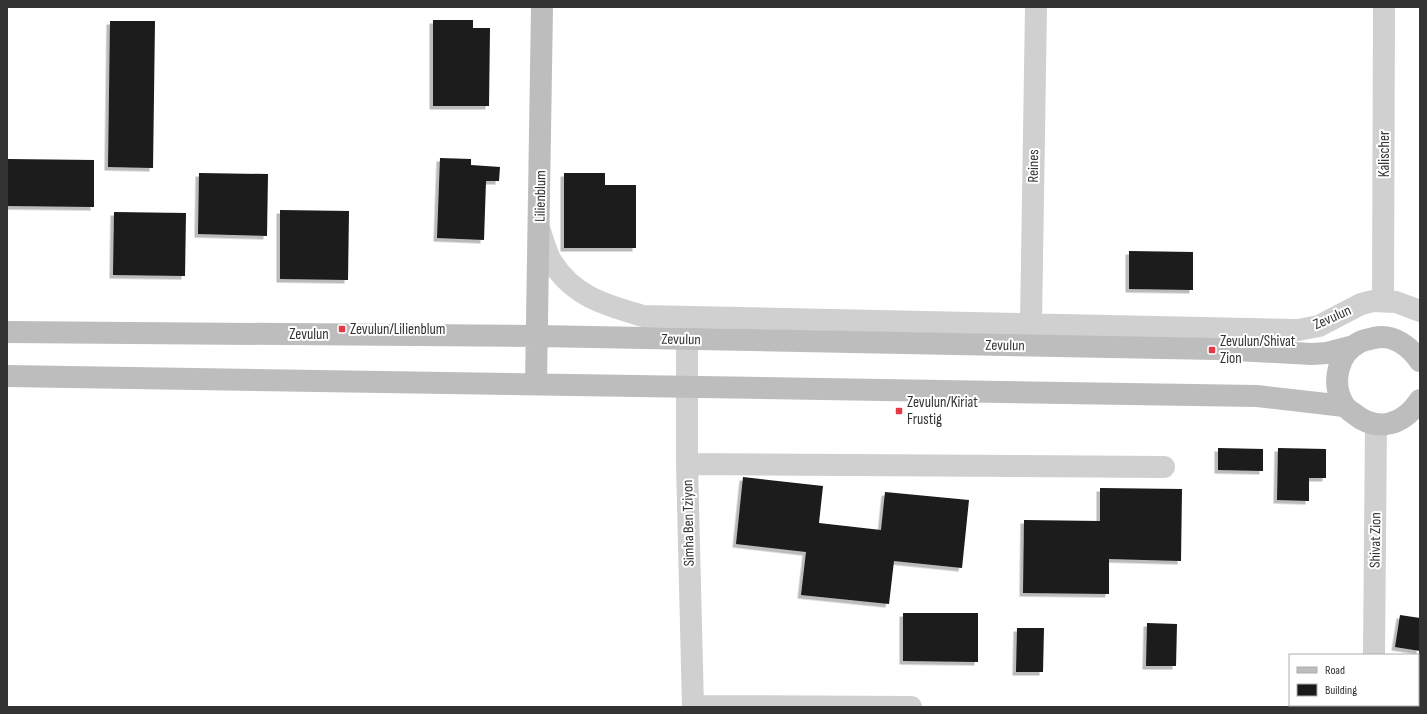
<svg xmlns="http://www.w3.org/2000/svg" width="1427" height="714" viewBox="0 0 1427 714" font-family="'Sofia Sans Condensed',sans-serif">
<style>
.building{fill:#1a1a1a;filter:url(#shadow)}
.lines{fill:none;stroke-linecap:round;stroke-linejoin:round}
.street{stroke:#d0d0d0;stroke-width:22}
.secondary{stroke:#bdbdbd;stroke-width:22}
.poi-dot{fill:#e63946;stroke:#fff;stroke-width:1.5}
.labels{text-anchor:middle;stroke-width:4;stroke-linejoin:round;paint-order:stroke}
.street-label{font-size:15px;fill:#333;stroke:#fff}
.poi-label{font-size:15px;fill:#333;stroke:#fff;text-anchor:start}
</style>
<defs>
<filter id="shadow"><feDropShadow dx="-3.5" dy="3.5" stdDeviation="0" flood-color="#0004"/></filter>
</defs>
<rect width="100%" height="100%" fill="#fff"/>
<path class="building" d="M433 20H473V28H490L489 106H433Z
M110 21H155L153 168 108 167Z
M440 158 471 159V165L500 167 499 181H486L484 240 437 238Z
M7 159 94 160V207L7 206Z
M199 173 268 174 267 236 198 234Z
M564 173H605V185H636V248H564Z
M280 210 349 211 348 280 280 279Z
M114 212 186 213 185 276 113 275Z
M1129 251 1193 252V290L1129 289Z
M1218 448 1263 449V471L1218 470Z
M1278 448 1326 449V478H1309V501L1277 500Z
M743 477 823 486 819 523 881 530 885 492 969 500 962 568 894 561 889 604 801 595 806 552 736 544Z
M1100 488 1182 489 1181 561 1109 559V594L1023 593 1024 520 1100 521Z
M903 613H978V662L903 661Z
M1400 615 1420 618V651L1395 647Z
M1147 623 1177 624 1176 666H1146Z
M1017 628H1044L1043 672H1016Z"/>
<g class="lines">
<path class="street" d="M539 228C543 239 546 253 552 262 574 297 606 305 643 316L1298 330 1319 326 1361 304 1373 301 1396 302 1420 311
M1383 301 1384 7
M1031 324 1036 7
M687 339V464L693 707
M687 464 1164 467
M1374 655 1376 424
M693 706 911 707
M1373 707V705"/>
<path class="secondary" d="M7 332 538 336 1217 349 1312 354 1327 353 1354 346
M1420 361C1410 347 1393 333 1374 338 1370 339 1364 340 1360 342 1337 353 1331 384 1344 405 1346 408 1350 411 1353 413 1378 434 1404 424 1420 400
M7 376 1257 396 1344 406
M536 384 542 7"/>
</g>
<g class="poi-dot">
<rect x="338" y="325" width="8" height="8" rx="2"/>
<rect x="1208" y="346" width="8" height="8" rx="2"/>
<rect x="895" y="407" width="8" height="8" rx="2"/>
</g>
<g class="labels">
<g class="street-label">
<text transform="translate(1384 154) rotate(-90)" y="5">Kalischer</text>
<text transform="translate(1033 166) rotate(-89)" y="5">Reines</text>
<text transform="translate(540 196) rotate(-89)" y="5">Lilienblum</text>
<text transform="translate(1332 317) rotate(-24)" y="5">Zevulun</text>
<text x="309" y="339">Zevulun</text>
<text transform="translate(681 339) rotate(1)" y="5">Zevulun</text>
<text transform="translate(1005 345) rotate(1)" y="5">Zevulun</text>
<text transform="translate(688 523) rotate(-91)" y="5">Simha Ben Tziyon</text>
<text transform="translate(1375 540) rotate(-89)" y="5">Shivat Zion</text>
</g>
<g class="poi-label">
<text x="350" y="334">Zevulun/Lilienblum</text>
<text x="1220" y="346">Zevulun/Shivat<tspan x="1220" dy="17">Zion</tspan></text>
<text x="907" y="407">Zevulun/Kiriat<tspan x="907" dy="17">Frustig</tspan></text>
</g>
</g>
<rect width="1427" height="714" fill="none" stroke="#333333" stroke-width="16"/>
<rect x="1289" y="654" width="130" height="52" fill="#ffffff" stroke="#adadad"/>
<rect x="1297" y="667" width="20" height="6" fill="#bdbdbd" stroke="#adadad"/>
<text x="1325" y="674" font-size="12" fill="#333333">Road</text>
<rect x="1297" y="684" width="20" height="12" fill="#1a1a1a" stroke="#adadad"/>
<text x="1325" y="694" font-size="12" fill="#333333">Building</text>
</svg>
